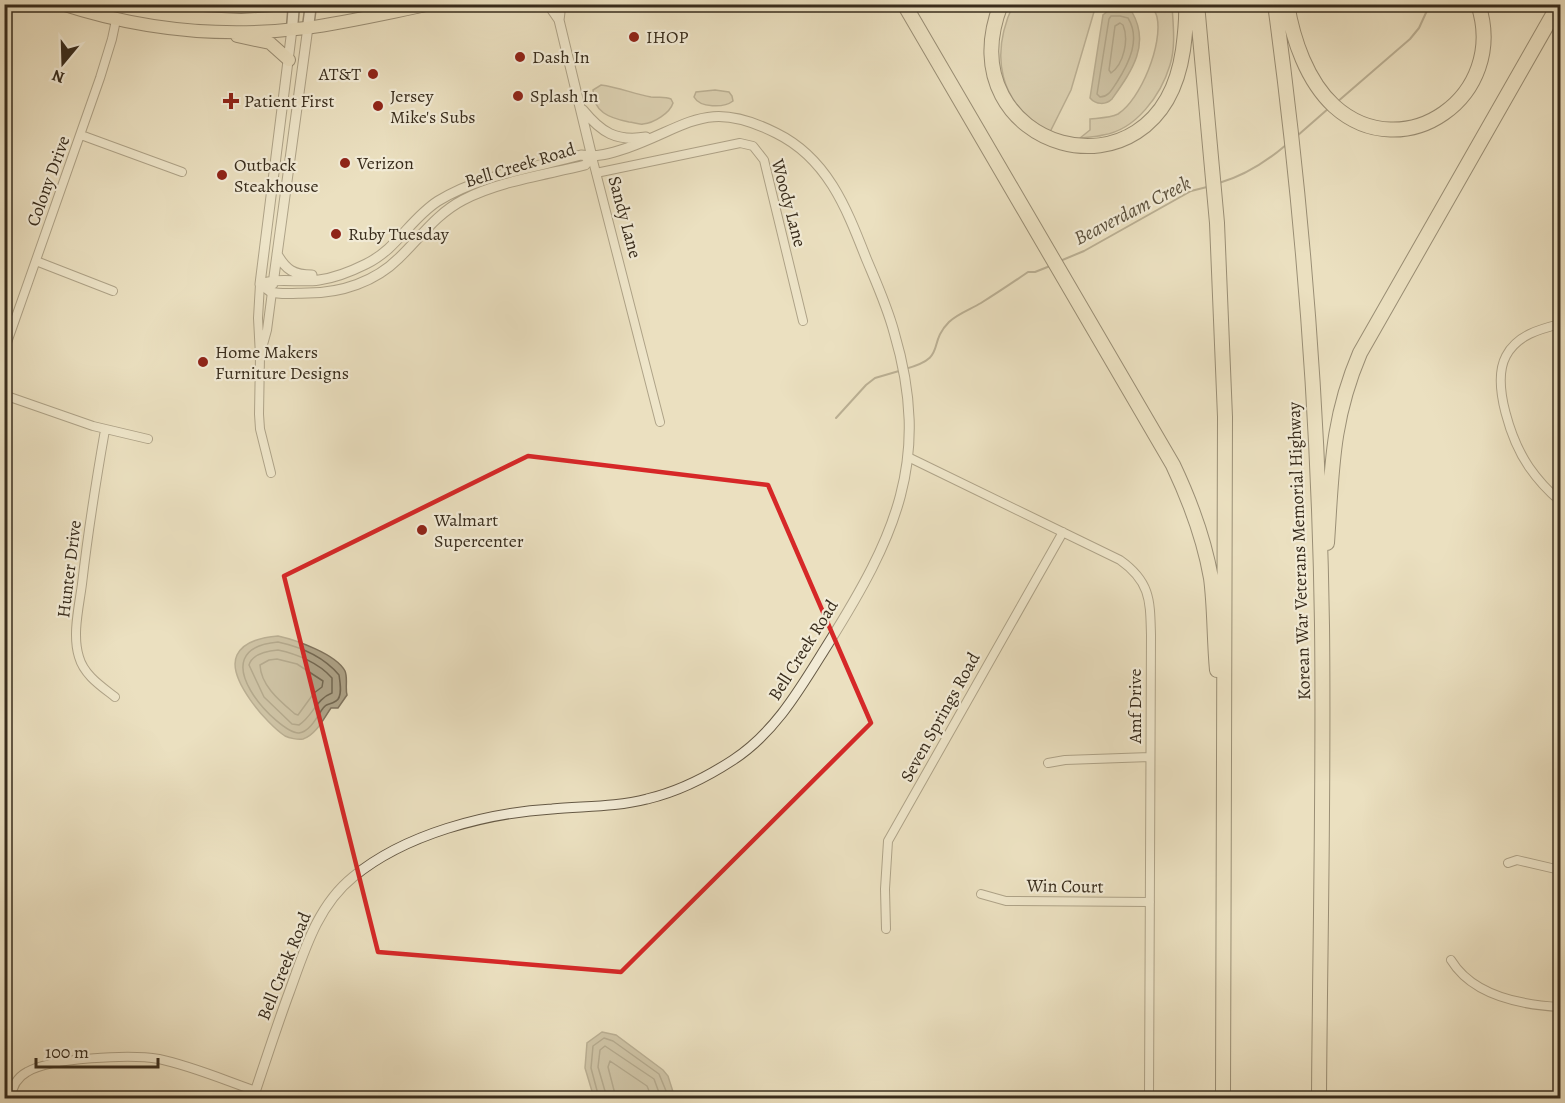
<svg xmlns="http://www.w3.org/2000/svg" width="1565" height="1103" viewBox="0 0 1565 1103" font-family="Alegreya,serif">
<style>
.green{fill:#cdc1a4;stroke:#827660;stroke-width:1.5}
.water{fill:#aea388;stroke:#7f735d;stroke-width:1.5}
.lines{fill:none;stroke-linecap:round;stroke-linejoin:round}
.shore{stroke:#736852;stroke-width:1.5}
.stream{stroke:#7f735d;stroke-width:2}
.minor-casing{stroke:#655945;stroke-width:10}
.tertiary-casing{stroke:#655945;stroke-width:11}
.secondary-casing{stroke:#382c1c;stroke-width:13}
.trunk-casing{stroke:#382c1c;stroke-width:14}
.motorway-casing{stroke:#382c1c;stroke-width:16}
.minor{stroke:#f2ebd6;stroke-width:8}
.tertiary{stroke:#f2ebd6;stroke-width:9}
.secondary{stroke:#f2ebd6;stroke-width:10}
.trunk{stroke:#ebe0c0;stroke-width:12}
.motorway{stroke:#ebe0c0;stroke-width:14}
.marked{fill:none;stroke:#d62828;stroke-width:4.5;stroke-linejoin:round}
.poi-dot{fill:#8f2418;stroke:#f2ebd6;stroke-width:2}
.labels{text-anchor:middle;stroke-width:4.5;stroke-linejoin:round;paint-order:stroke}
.poi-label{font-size:18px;fill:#382c1c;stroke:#f2ebd6;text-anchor:start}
.street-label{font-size:18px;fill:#382c1c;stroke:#f2ebd6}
.water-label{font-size:20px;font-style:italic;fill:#5b503c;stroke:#f2ebd6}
</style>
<rect width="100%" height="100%" fill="#ebe0c0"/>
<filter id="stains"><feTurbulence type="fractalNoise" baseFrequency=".00333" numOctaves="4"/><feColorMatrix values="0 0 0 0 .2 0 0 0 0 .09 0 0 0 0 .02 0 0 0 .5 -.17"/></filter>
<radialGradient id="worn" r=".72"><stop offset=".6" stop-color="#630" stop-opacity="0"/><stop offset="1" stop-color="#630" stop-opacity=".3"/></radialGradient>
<path class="green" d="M1013 5H1096L1071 90 1050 132C998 104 990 55 1013 5Z
M1151 5H1172C1173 24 1176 46 1170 65 1161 95 1136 130 1103 135 1096 137 1087 137 1080 138L1090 130V119C1099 118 1110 118 1118 114 1141 99 1163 44 1157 17 1156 13 1153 8 1151 5Z
M601 85C618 87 634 94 651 97 658 98 664 96 671 99L673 103C670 113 654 123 643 124 639 125 633 122 629 122 609 118 593 112 593 90Z
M715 90 729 92 732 96 733 101C724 108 700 108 694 97L696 92Z"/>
<path class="water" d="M1121 10 1132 12C1151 45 1131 72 1112 99 1106 105 1096 105 1090 98L1103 15 1108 11Z
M278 636C296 640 336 654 345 671 348 678 345 688 347 695L338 708H331C324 718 316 735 303 739 298 740 289 738 285 736 267 724 226 678 237 655 244 641 265 637 278 636Z
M602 1032 616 1035 663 1070 668 1076 675 1098H594L585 1068 587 1043Z"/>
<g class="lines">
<path class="shore" d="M1111 16H1120L1128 18C1141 39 1129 63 1117 82 1112 89 1109 97 1100 97L1097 94 1109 19Z
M1120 23 1123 25C1129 39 1124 64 1111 73L1109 70 1115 26Z
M278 642C301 647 324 657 339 675 340 682 343 697 336 701 328 706 327 702 321 711 316 719 309 732 299 733 279 734 197 649 278 642Z
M278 650C297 654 319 663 332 678V693C316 699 313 716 299 725L292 724 264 697 249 665C252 654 267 651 278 650Z
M277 659 297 664 323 681 322 687 314 693 298 715 295 714C280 701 261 686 260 665L269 660Z
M599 1098 591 1068 593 1046 604 1038 613 1041 659 1074 669 1098
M607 1098 598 1067 600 1050 605 1046 654 1079 661 1098
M616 1098 608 1067 610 1061 647 1086 652 1098"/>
<path class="stream" d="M1336 103 1410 39 1419 28 1430 4
M1297 136 1329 108
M1219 183C1244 176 1266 162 1286 145
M1060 261 1084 251 1191 191 1207 187
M905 369C949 357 926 345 949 322 957 314 971 309 981 303 997 293 1012 283 1028 272H1035L1050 266
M836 418 866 385 875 378 899 371"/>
<defs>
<path id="minor" d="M81 135 182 172
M592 157 660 422
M596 173 740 143 753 146 764 160 803 321
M36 261 113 291
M260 284 258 318 260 356 259 414 260 429 271 473
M1560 324C1540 329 1517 335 1506 356 1491 384 1512 442 1529 467 1538 480 1548 491 1560 501
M4 351 100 78 112 39 116 20
M261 352 267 330 272 292
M4 395 93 426 148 439
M105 430C96 481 88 532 82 584 79 607 72 635 79 657 84 675 101 686 115 697
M908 457 1120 560C1151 582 1150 601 1151 635L1149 1098
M1048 763 1065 760 1150 757
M1508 863 1517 860 1560 870
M981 894 1006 901 1150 902
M886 929 885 889 888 841 1063 532
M1451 960C1473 996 1522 1005 1560 1007
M11 1098C12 1087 16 1078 27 1072 50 1058 131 1054 159 1059 192 1066 224 1080 256 1091
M1558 1098 1560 1085"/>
<path id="tertiary" d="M548 4 559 20
M561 4 559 20 592 157
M583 110C601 132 616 142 646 137
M277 254C286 270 294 275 312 275
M260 284C263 286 268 290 271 292 281 295 297 293 308 293 341 293 375 282 399 258 420 238 436 214 463 200 499 181 545 175 585 165L592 157
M260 284 292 29
M273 284 308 27
M253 1098C265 1063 276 1028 289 993 304 952 317 906 353 877 405 834 486 813 552 809 584 806 616 807 647 799 677 792 707 777 733 760 776 732 801 687 828 644 895 537 932 460 894 332 887 306 876 282 866 258 846 207 827 158 776 133 707 98 689 126 627 148 612 153 596 158 581 155 533 168 480 175 438 201 410 219 397 249 366 264 352 271 334 278 319 280 298 283 280 277 260 284"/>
<path id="secondary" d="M308 27 311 4
M292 29 294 4"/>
<path id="trunk" d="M62 4C141 30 224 38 306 28 349 22 391 12 432 4
M184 4 241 7 289 4
M237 36 270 43 289 60"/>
<path id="motorway" d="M904 4 1173 465C1190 501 1204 538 1211 578 1215 608 1214 639 1217 670
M1001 4C944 149 1159 213 1183 50 1185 35 1187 20 1186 4
M1197 4 1217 223 1225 417 1223 1098
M1275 4C1303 210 1319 417 1322 625 1324 783 1320 941 1319 1098
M1287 4C1293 40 1307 81 1334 106 1404 169 1509 96 1478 4
M1327 543C1332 471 1331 421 1360 353L1559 4"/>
</defs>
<use href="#minor" class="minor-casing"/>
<use href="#tertiary" class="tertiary-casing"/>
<use href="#secondary" class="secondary-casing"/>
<use href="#trunk" class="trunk-casing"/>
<use href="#motorway" class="motorway-casing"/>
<use href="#minor" class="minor"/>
<use href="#tertiary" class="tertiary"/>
<use href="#secondary" class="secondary"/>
<use href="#trunk" class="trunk"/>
<use href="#motorway" class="motorway"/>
</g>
<path d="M0 0H1565V1103H0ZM528 456 768 485 871 723 621 972 378 952 284 576Z" fill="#ebe0c0" fill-opacity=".55" fill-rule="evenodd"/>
<path class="marked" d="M528 456 768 485 871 723 621 972 378 952 284 576Z"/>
<g class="poi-dot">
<circle cx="634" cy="37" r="6"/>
<circle cx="520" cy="57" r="6"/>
<circle cx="373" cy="74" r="6"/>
<circle cx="518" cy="96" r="6"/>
<path d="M228 92h6v6h6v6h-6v6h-6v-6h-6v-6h6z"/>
<circle cx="378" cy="106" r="6"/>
<circle cx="345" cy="163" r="6"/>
<circle cx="222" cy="175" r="6"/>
<circle cx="336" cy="234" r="6"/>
<circle cx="203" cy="362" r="6"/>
<circle cx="422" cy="530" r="6"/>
</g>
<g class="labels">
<g class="poi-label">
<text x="646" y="43">IHOP</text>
<text x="532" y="63">Dash In</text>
<text x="361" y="80" text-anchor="end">AT&amp;T</text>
<text x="390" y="102">Jersey<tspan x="390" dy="21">Mike's Subs</tspan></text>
<text x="530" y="102">Splash In</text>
<text x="244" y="107">Patient First</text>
<text x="357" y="169">Verizon</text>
<text x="234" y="171">Outback<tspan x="234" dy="21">Steakhouse</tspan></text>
<text x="348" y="240">Ruby Tuesday</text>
<text x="215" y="358">Home Makers<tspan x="215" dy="21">Furniture Designs</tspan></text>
<text x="434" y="526">Walmart<tspan x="434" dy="21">Supercenter</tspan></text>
</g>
<g class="street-label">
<text transform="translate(520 165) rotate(-17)" y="6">Bell Creek Road</text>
<text transform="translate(48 181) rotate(-70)" y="6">Colony Drive</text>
<text transform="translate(789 203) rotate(75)" y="6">Woody Lane</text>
<text transform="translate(625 217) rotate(75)" y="6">Sandy Lane</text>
<text transform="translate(1299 551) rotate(-92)" y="6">Korean War Veterans Memorial Highway</text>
<text transform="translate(69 569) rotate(-83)" y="6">Hunter Drive</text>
<text transform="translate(803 650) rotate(-58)" y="6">Bell Creek Road</text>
<text transform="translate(1135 706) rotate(-90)" y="6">Amf Drive</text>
<text transform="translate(940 717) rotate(-61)" y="6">Seven Springs Road</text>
<text transform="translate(1065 886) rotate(1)" y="6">Win Court</text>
<text transform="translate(284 966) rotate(-68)" y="6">Bell Creek Road</text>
</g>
<g class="water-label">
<text transform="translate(1132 210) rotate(-27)" y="7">Beaverdam Creek</text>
</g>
</g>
<rect width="1565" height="1103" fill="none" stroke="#ebe0c0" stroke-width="24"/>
<rect x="6" y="6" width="1553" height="1091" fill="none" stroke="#382c1c" stroke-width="3"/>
<rect x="12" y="12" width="1541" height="1079" fill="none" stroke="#382c1c" stroke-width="1.5"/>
<g transform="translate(63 63) rotate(199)" stroke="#f2ebd6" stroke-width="4.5" paint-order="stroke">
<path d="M0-4.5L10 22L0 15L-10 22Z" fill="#382c1c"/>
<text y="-9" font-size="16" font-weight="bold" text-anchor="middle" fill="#382c1c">N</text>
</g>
<path d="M36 1058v9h122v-9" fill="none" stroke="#382c1c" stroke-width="3"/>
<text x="45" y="1058" font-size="18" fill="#382c1c" stroke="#f2ebd6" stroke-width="4.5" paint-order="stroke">100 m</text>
<rect width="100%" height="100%" filter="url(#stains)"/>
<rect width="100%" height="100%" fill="url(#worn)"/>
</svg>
